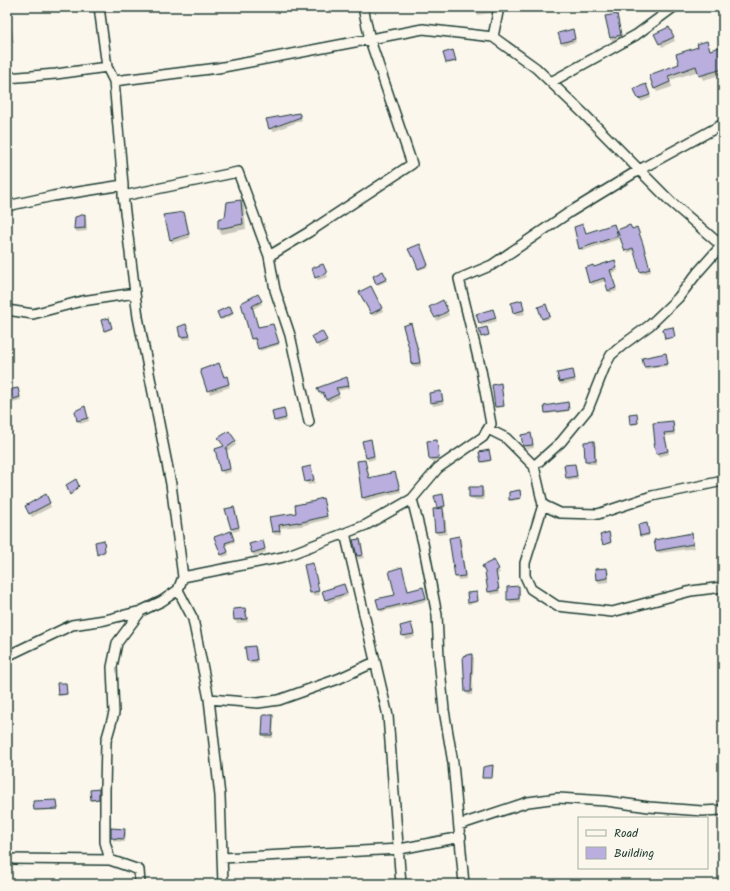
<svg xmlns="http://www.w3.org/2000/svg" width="730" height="891" viewBox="0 0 730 891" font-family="Kalam,sans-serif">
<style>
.shadow{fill:#0003}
.building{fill:#baaede;stroke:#1f3d34}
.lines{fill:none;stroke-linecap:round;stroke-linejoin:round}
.street-casing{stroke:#1f3d34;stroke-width:12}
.street{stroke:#fbf7ec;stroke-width:9}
</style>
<rect width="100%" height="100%" fill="#fbf7ec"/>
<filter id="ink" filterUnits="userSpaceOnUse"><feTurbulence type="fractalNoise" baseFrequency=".025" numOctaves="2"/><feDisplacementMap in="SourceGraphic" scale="8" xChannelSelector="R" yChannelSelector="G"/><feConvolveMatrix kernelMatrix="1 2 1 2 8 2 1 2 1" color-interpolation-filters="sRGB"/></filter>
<g filter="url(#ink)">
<path class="shadow" d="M475 7H493V8L492 13 477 15Z
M616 15 622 38 612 41 611 37Z
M10 25 12 28 14 43 7 44V26Z
M572 30 576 42 564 45 562 42Z
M671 31 675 41 662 47 656 34Z
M706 42 710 51 723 47V74L703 80 699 71 670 80 672 87 657 92 654 88Z
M453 53 456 62 448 64 444 54Z
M636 89H647L651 98 641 102Z
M301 117 302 120 272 132 268 120Z
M241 201 244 206 246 229 221 234 219 229V220L226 218Z
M184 213 186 216 190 238 172 243 171 240Z
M84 215 86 218 87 231 77 232 75 229 76 218Z
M583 225 586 234 615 227 619 239 582 251 580 248Z
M637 228 651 272 642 274 635 250 628 253 626 250 632 230Z
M420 246 428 267 419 270 415 257 413 258 409 249Z
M615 261 618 271 611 273 617 291 610 293 606 281 592 285 590 282 594 268Z
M324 268 328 277 318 280 316 277Z
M383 272 387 281 378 285 374 276Z
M370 287 383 311 373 316 360 292Z
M258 295 262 304 253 309 258 328 274 327 279 345 260 351 257 340 254 341 252 338 242 303Z
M443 302 449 315 437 321 431 308Z
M521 302 525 314 516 316 512 304Z
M229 307 233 315 222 320 218 313Z
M547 307 550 318 544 320 543 319Z
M493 310 497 321 481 326 480 322Z
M109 319 112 329 105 332V331Z
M411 325 420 355 421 366 414 367 412 364Z
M187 328 191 339 182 340 181 337Z
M322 332 328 344 319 348 313 336Z
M666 357 668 366 646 369 645 366Z
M219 364 230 387 210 394 208 390Z
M572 371 576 382 561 385 560 382Z
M348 381 350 388 337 391 340 397 329 402 325 394 321 395 320 392Z
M493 386H501L504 407 497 408 496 407Z
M7 391 19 393 21 400 7 405Z
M440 392 444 404 433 406 430 394Z
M568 404 569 411 547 414 546 413Z
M85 407 89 421 80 424 76 411Z
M283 410 287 421 277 423 275 420Z
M637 414 638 424 632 425 631 424Z
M672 422 674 425 675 435 665 436 669 454 659 457 655 445 654 424Z
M229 432 236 445 227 451 231 472 223 474 216 450 225 447Z
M531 434 534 448 526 449 522 436Z
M370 440 375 459 368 461 366 457Z
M436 441 438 444 440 461 432 462 430 459Z
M594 442 596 446V464H588L586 461Z
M489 452 491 461 483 463 482 461Z
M365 461 370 478 395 473 401 492 365 501 363 497Z
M575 465 578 479 569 481 567 477Z
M311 468 315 483 308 485 303 469Z
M76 480 79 487 72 495 67 486Z
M482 488 484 492V500H472L470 497Z
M520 491 521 499 511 501 510 499Z
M442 495 445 508H442L445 513 447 534 438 535 436 532 439 510 437 508Z
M48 499 51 507 32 517 26 506Z
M323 499 328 519 301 526 280 528 281 534 275 535 273 532 271 518 297 514Z
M234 508 240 530 233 532 232 529Z
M647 524 649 536 642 537 639 525Z
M232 535 235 542 226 545 229 555 223 557 215 538Z
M609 535 611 544 604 545V544Z
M691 535 695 548 659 553 657 550Z
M459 537 461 540 466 579 458 580 456 577Z
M360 540 362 543 364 558 359 559 357 555Z
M262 541 266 552 254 556 250 545Z
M104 543 105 553 98 555V554Z
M494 561 500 573 497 574 500 593 491 595 489 592Z
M314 567 320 595 313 596 311 593Z
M402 569 408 592 423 588 427 601 381 612 380 610 396 596Z
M607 569 609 573V582L599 583 597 579Z
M518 587 520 590V602L510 603 508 599Z
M345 588 348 596 328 603 323 592Z
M477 593 478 602 470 604 469 602Z
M245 609 247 612 248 622 237 623 235 620 234 610Z
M411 625 415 637 405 639 401 627Z
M255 647 257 650 258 663 250 664 248 661 246 648Z
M472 655 474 658 472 695H468L466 692Z
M65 684 67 695 60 696 59 695Z
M272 716 274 719 273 738H265L263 734Z
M98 790 99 800 92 801V800Z
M57 801 58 810 36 811 35 810 34 802Z
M124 830 126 833 125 842 114 841 112 838Z"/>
<path class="building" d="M617 14 621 35 610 38 605 16Z
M669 27 674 37 659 44 654 34Z
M573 29 575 39 561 43 558 33Z
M707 41 710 50 723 46V69L699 76 696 66 668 76 670 82 654 89 649 75 679 64 676 54 698 47 697 44Z
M453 50 456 61 446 63 443 53Z
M646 84 650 95 638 99 634 89Z
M299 113 301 117 269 129 266 119Z
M241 200 243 224 218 229V219L225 217 227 202Z
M184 212 189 234 170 240 167 227 163 215Z
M85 214V228L74 229 75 217Z
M583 224 586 233 614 224 618 236 579 249 574 227Z
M630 225 632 229 637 227 643 244 650 269 640 272 633 248 625 251 617 230Z
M420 244 428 265 418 269 413 256 412 257 408 249Z
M615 260 617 268 610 270 616 288 608 291 604 278 589 283 585 268 593 265 594 267Z
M323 264 327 273 315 278 312 268Z
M383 271 387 279 376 284 373 276Z
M371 286 382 308 371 314 359 292Z
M258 294 262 301 252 306 258 327 273 324 279 343 258 349 255 338 251 339 241 303Z
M443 300 448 311 435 318 429 307Z
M522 300 524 310 513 313 511 303Z
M546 304 550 316 542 319 538 307Z
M230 306 233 313 220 319 217 312Z
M493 309 496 318 479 323 476 314Z
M109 318 112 328 104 331 101 320Z
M411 323 418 351 420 363 411 364 410 352 403 326Z
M186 324 190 336 180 337 178 327Z
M487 327 489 335 481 337 479 329Z
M673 327 675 337 665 339 663 329Z
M322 331 327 340 316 345 312 336Z
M666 353 668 364 644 367 642 358Z
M219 363 224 377 227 376 229 384 207 391 200 370Z
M573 370 575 379 559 382 557 373Z
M347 377 349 386 336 388 339 394 326 400 323 392 319 393 317 388Z
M501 383 504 406 495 407 492 385Z
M18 388 20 397 7 401V390Z
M441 391 443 401 430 403 429 393Z
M568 402 569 410 545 413 544 406Z
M85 406 88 418 77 421 75 411Z
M284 408 286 418 274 421 272 411Z
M637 413 638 423 630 424 629 414Z
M673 421 674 432 664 433 668 451 656 454 654 444H655L653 423Z
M229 431 236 441 226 448 230 469 220 471 215 449 224 446 218 438Z
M531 433 533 445 523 446 521 435Z
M371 439 374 456 366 458 362 441Z
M437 440 439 458 429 459 427 441Z
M594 441 595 461H585L584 442Z
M489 450 491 460 481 462 479 452Z
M365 460 369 478 395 472 400 489 362 498 357 461Z
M575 464 577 476 566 478 564 465Z
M311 466 314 480 305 482 302 468Z
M76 479 79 486 70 495 66 485Z
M469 487H482V497H469Z
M520 490 521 498 509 500V492Z
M46 494 50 503 29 514 25 506Z
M443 494 445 506 437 508 434 496Z
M323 498 327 516 298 523V522L279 525 280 531 272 532 269 517 296 513 295 505 315 501V500Z
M234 507 239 527 231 529 225 509Z
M443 508 445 531 435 532 433 509Z
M647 523 649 534 640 536 638 525Z
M231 531 234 540 225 543 228 552 221 555 214 537Z
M609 532 611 542 603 545 600 535Z
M692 533 693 544 656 551 654 540Z
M459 536 465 576 455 577 449 538Z
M360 539 363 555 357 556 353 540Z
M104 540 105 551 97 555 95 542Z
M263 540 265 549 252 553 249 544Z
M494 560 499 569 496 571 499 590 488 592 485 572 482 566Z
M313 563 319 591 310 593 304 565Z
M402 567 408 591 423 587 426 598 379 610 376 599 395 595 389 571Z
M607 568 608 578 596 580 595 569Z
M344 584 347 593 325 600 322 591Z
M519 586V599L507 600V587Z
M477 592 478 601 468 603 467 593Z
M245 608 247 619 234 620 233 609Z
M411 623 414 634 402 636 400 626Z
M255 646 257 660 247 661 245 647Z
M472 654 471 692H465L463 656Z
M57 683H66L67 694 58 695Z
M263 715H273L272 735H262Z
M493 765 492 778H482L483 767Z
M99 789V799L91 800 90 790Z
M57 800 58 809 34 810 33 801Z
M111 828 125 829 124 839 111 838Z"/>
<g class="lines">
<defs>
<path id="street" d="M493 37 499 7
M7 78 56 74 107 67
M114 81 218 68 423 29 493 37 536 68 585 115 671 202 723 247
M551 82 636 35 674 7
M123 196 238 172 269 256 275 290 290 335 309 422
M7 206 53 196 123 185
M269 256 309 232 412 164 370 40 363 7
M7 310 33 314 82 301 135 293
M488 429 506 438 534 466 543 505 525 563V576L531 589 557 606 612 612 691 591 723 587
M534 466 561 442 588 409 605 366 611 355 624 344 650 325 678 298 698 272 721 246
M412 499 423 543 437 615 439 658 444 710 453 763 464 884
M543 505 560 513 598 514 652 496 723 481
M345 533 388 716 401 884
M183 577 283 557 366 525 412 499 438 468 483 437 491 424 481 370 459 279 492 265 570 212 639 170 723 124
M178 590 193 619 209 699 220 796 223 884
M7 656 72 625 105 620 141 611 162 601 178 590 183 577 171 484 138 317 123 196V185L114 81 107 67 99 7
M209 699 258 703 279 700 338 679 375 662
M459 825 528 802 558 798 606 801 649 807 702 811 723 810
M222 858 400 849 461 837
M7 859 110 860
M140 884 139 870 110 860 105 842V790L106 741 114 713 112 667 117 643 141 611"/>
</defs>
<use href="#street" class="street-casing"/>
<use href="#street" class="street"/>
</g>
</g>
<rect width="730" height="891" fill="none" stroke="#fbf7ec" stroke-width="24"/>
<rect x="12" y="12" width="706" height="867" fill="none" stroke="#1f3d34" stroke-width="1.5" filter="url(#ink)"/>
<rect x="578" y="817" width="130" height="52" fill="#fbf7ec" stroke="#a3ada2"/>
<rect x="586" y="830" width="20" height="6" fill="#fbf7ec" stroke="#a3ada2"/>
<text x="614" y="837" font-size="12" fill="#1f3d34">Road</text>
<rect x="586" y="847" width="20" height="12" fill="#baaede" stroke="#a3ada2"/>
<text x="614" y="857" font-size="12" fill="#1f3d34">Building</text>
</svg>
